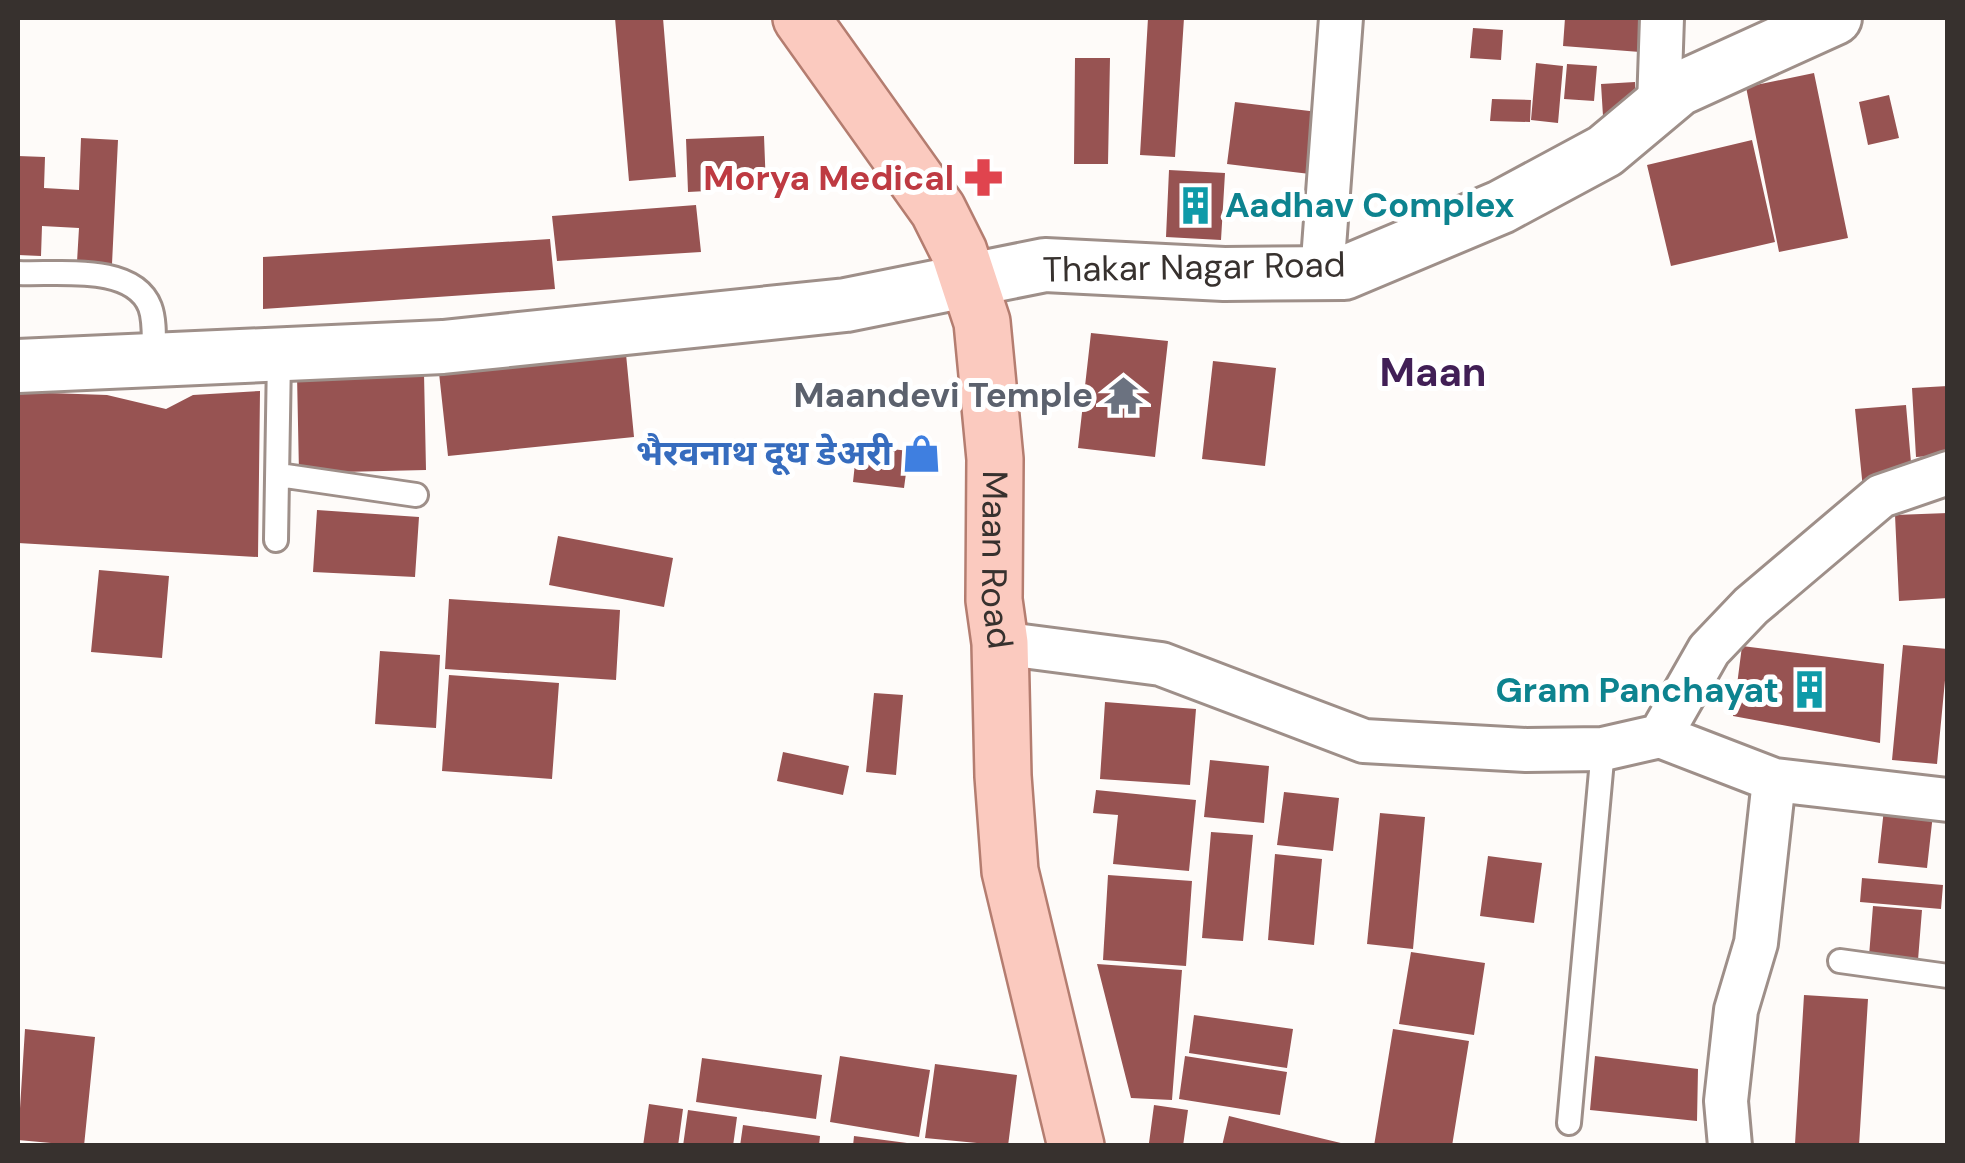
<svg xmlns="http://www.w3.org/2000/svg" width="1965" height="1163" viewBox="0 0 1965 1163" font-family="'DM Sans','Noto Sans Devanagari',sans-serif">
<style>
.building{fill:#975352}
.lines{fill:none;stroke-linecap:round;stroke-linejoin:round}
.service-casing{stroke:#9e8f89;stroke-width:28}
.minor-casing{stroke:#9e8f89;stroke-width:48}
.tertiary-casing{stroke:#9e8f89;stroke-width:58}
.primary-casing{stroke:#b47d70;stroke-width:60}
.service{stroke:#fff;stroke-width:22}
.minor{stroke:#fff;stroke-width:42}
.tertiary{stroke:#fff;stroke-width:52}
.primary{stroke:#fbcabf;stroke-width:55}
.labels{text-anchor:middle;stroke-width:10;stroke-linejoin:round;paint-order:stroke}
.health-label{font-size:35px;font-weight:bold;fill:#be3a42;stroke:#fff;text-anchor:end}
.culture-label{font-size:35px;font-weight:bold;fill:#0d838f;stroke:#fff;text-anchor:start}
.street-label{font-size:35px;fill:#37312e;stroke:#fff}
.worship-label{font-size:35px;font-weight:bold;fill:#5b616d;stroke:#fff;text-anchor:end}
.shop-label{font-size:35px;font-weight:bold;fill:#366cbe;stroke:#fff;text-anchor:end}
.quarter-label{font-size:40px;font-weight:bold;fill:#411f56;stroke:#fff}
</style>
<rect width="100%" height="100%" fill="#fefbf9"/>
<path class="building" d="M615 18H663L676 177 629 181Z
M1148 18H1184L1175 157 1140 155Z
M1565 18H1643L1640 52 1563 46Z
M1473 28 1503 30 1501 60 1470 58Z
M1075 58H1110L1108 164H1074Z
M1536 63 1563 66 1558 123 1531 120Z
M1567 64 1597 66 1594 101 1564 99Z
M1814 73 1848 238 1779 252 1746 87Z
M1635 82 1636 114 1603 116 1601 84Z
M1889 95 1899 138 1868 145 1859 102Z
M1492 99 1531 100 1530 122 1490 121Z
M1235 102 1318 112 1310 174 1227 164Z
M764 136 766 188 688 192 686 139Z
M81 138 118 140 112 264 77 262 79 228 42 226 41 256 18 255V156L45 157 44 188 79 190Z
M1752 140 1775 242 1671 266 1647 165Z
M1169 170 1225 173 1221 240 1166 237Z
M696 205 701 252 557 261 552 216Z
M550 239 555 289 263 309V257Z
M1091 333 1168 341 1155 457 1078 448Z
M626 354 634 437 448 456 439 373Z
M1213 361 1276 368 1265 466 1202 459Z
M424 373 426 470 299 473 297 375Z
M1948 386V455L1916 457 1912 388Z
M260 391 258 557 18 543 20 392 107 395 166 409 193 395Z
M1906 405 1913 485 1863 489 1855 409Z
M857 445 909 451 904 488 853 482Z
M317 510 419 517 415 577 313 572Z
M1948 513V598L1899 601 1895 515Z
M558 536 673 558 664 607 549 585Z
M99 570 169 576 162 658 91 652Z
M449 599 620 610 616 680 445 669Z
M1903 645 1948 649 1937 764 1892 760Z
M1742 646 1884 664 1880 743 1733 716Z
M380 651 440 655 436 728 375 724Z
M449 675 559 683 552 779 442 771Z
M874 693 903 695 896 775 866 772Z
M1105 702 1196 709 1190 785 1100 779Z
M783 752 849 766 843 795 777 781Z
M1210 760 1269 766 1264 823 1204 817Z
M1096 790 1196 800 1189 871 1113 864 1118 815 1093 813Z
M1284 792 1339 798 1333 851 1277 845Z
M1884 809 1933 814 1927 868 1878 863Z
M1380 813 1425 817 1413 949 1367 944Z
M1211 832 1253 835 1243 941 1202 938Z
M1275 854 1322 859 1314 945 1268 940Z
M1488 856 1542 863 1534 923 1480 916Z
M1108 875 1192 881 1186 966 1103 960Z
M1862 878 1943 885 1941 909 1860 902Z
M1873 906 1922 910 1918 960 1869 956Z
M1411 952 1485 963 1474 1035 1399 1024Z
M1097 964 1182 970 1172 1100 1131 1098Z
M1804 995 1868 999 1859 1146 1795 1144Z
M1194 1015 1293 1029 1287 1068 1189 1053Z
M25 1029 95 1037 84 1146 18 1140Z
M1393 1029 1469 1041 1452 1146H1374Z
M840 1056 930 1070 919 1137 830 1122Z
M1185 1056 1287 1072 1280 1115 1179 1099Z
M1595 1056 1698 1069 1697 1121 1590 1110Z
M702 1058 822 1075 816 1119 696 1102Z
M935 1064 1017 1075 1008 1146 925 1138Z
M649 1104 683 1109 678 1146H643Z
M1154 1105 1188 1110 1183 1146 1149 1143Z
M688 1110 737 1117 733 1146H683Z
M1229 1116 1345 1144V1146H1222Z
M743 1125 820 1136 819 1146H740Z
M854 1136 907 1143 906 1146H853Z"/>
<g class="lines">
<defs>
<path id="service" d="M18 273C56 275 133 263 150 307 156 323 153 346 154 363
M279 475 416 495
M276 540 279 357
M1840 961 1948 976
M1569 1123 1603 749"/>
<path id="minor" d="M1659 106 1662 18
M1322 274 1341 18
M1000 643 1161 664 1364 741 1526 750 1603 749 1660 736 1774 780 1756 943 1736 1010 1726 1101 1730 1146
M1660 736 1709 650 1751 606 1881 496 1948 473
M1774 780 1948 800"/>
<path id="tertiary" d="M18 366 443 347 846 305 1045 265 1224 274 1344 273 1501 207 1605 151 1679 89 1835 18"/>
<g id="primary">
<path id="s1" d="M801 18 938 210 959 252 982 322 995 459 994 600 1000 643 1003 776 1010 871 1076 1146"/>
</g>
</defs>
<use href="#service" class="service-casing"/>
<use href="#minor" class="minor-casing"/>
<use href="#tertiary" class="tertiary-casing"/>
<use href="#primary" class="primary-casing"/>
<use href="#service" class="service"/>
<use href="#minor" class="minor"/>
<use href="#tertiary" class="tertiary"/>
<use href="#primary" class="primary"/>
</g>
<defs>
<symbol id="pharmacy-bare" viewBox="-9 -9 18 18"><path d="M-2-6h4v4h4v4h-4v4h-4v-4h-4v-4h4Z" fill="#e0444e" stroke="#fff" stroke-width="2.5" paint-order="stroke"/></symbol>
<symbol id="building-bare" viewBox="-9 -9 18 18"><path d="M-4-6H4V6H1V3H-1V6H-4ZM-2.5-4.3h1.7v1.8h-1.7ZM.8-4.3h1.7v1.8H.8ZM-2.5-1h1.7V.8h-1.7ZM.8-1h1.7V.8H.8Z" fill="#0f9aa8" stroke="#fff" stroke-width="2.5" paint-order="stroke"/></symbol>
<symbol id="temple-bare" viewBox="-9 -9 18 18"><path d="M0-6L5-2H3V0L6.5 2.5H4V6H1.5V3h-3V6H-4V2.5H-6.5L-3 0V-2H-5Z" fill="#6b7280" stroke="#fff" stroke-width="2.5" paint-order="stroke"/></symbol>
<symbol id="shop-bare" viewBox="-9 -9 18 18"><path d="M-5-2.5h2.3a2.7 3.5 0 0 1 5.4 0H5L5.5 6h-11ZM-1.5-2.5h3a1.5 2.3 0 0 0-3 0Z" fill="#3f7fe0" stroke="#fff" stroke-width="2.5" paint-order="stroke"/></symbol>
</defs>
<g fill-rule="evenodd">
<use href="#pharmacy-bare" x="956" y="150" width="55" height="55"/>
<use href="#building-bare" x="1168" y="178" width="55" height="55"/>
<use href="#temple-bare" x="1096" y="368" width="55" height="55"/>
<use href="#shop-bare" x="894" y="426" width="55" height="55"/>
<use href="#building-bare" x="1782" y="662" width="55" height="55"/>
</g>
<g class="labels">
<g class="health-label">
<text x="954" y="190">Morya Medical</text>
</g>
<g class="culture-label">
<text x="1225" y="217">Aadhav Complex</text>
<text x="1779" y="702" text-anchor="end">Gram Panchayat</text>
</g>
<g class="street-label">
<text transform="translate(1194 267) rotate(-1)" y="12">Thakar Nagar Road</text>
<text dy="12" stroke="none"><textPath href="#s1" startOffset="595">Maan Road</textPath></text>
</g>
<g class="worship-label">
<text x="1093" y="407">Maandevi Temple</text>
</g>
<g class="shop-label">
<text x="892" y="465">भैरवनाथ दूध डेअरी</text>
</g>
<g class="quarter-label">
<text x="1433" y="386">Maan</text>
</g>
</g>
<rect width="1965" height="1163" fill="none" stroke="#37312e" stroke-width="40"/>
</svg>
